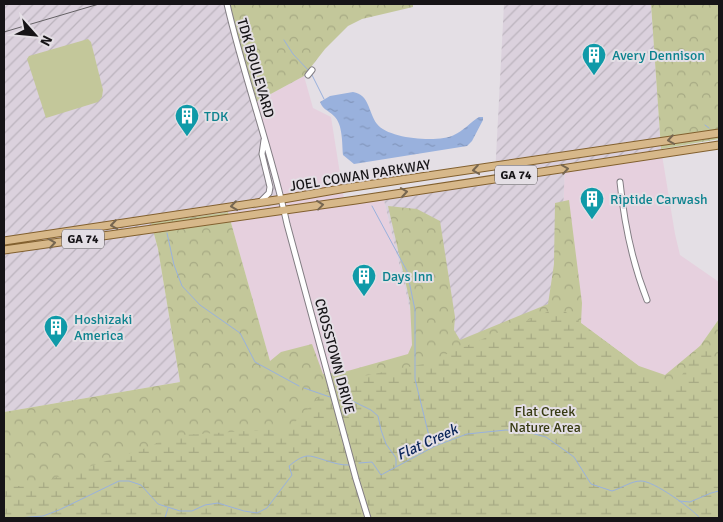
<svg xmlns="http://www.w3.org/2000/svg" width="723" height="522" viewBox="0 0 723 522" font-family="Signika,sans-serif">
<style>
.commercial{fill:#e6d0de}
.industrial{fill:url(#industrial-furrows)}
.green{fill:#c3c79a}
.forest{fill:url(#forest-crowns)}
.wetland{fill:url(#wetland-marsh)}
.water{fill:url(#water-ripples)}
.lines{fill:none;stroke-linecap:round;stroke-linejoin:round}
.stream{stroke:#99b1dd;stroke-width:1}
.minor-casing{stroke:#827d83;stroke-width:7}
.major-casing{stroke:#82602f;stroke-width:9}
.minor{stroke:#fff;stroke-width:5}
.major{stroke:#d7b88a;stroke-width:7}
.rail{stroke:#646165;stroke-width:1}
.oneway{stroke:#766650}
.labels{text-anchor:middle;stroke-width:4;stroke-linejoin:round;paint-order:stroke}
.shield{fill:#e4dfe5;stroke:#545155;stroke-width:1}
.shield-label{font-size:12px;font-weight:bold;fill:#161417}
.culture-label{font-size:14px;fill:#0d838f;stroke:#e4dfe5;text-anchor:start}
.street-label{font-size:14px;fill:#161417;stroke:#e4dfe5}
.park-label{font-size:14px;fill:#373a12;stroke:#e4dfe5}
.water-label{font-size:15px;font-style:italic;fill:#0b265a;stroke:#e4dfe5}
</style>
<defs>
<pattern id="industrial-furrows" width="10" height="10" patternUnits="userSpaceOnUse" patternTransform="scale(1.25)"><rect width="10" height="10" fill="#dbd1dd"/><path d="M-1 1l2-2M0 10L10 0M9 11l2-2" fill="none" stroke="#bbb3bd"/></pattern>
<pattern id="forest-crowns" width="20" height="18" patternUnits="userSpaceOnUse" patternTransform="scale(1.25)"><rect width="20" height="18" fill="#c3c79a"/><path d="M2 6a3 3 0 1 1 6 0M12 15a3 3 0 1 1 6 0" fill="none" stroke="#a7aa84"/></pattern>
<pattern id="wetland-marsh" width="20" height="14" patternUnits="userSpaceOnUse" patternTransform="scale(1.25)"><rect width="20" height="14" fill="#c3c79a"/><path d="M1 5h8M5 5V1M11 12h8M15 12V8" fill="none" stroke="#a7aa84"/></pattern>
<pattern id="water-ripples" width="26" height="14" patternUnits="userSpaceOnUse" patternTransform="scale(1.25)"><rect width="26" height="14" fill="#99b1dd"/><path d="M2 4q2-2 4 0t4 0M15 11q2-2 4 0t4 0" fill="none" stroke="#8397bd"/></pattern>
</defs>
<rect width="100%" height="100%" fill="#e4dfe5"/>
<path class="commercial" d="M304 76 313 108 331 117 344 199 383 196 423 364 279 393 228 212 279 205 256 102Z
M661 149 675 234 680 255 719 282V319L700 346 673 391 559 307 565 164Z"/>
<path class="industrial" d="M4 4H228L265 137 279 205 151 224 158 249 180 382 4 412Z
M504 4H651L661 149 565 165 559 307 423 364 383 196 495 176Z"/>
<path class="green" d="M88 39 91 42 103 90 102 97 98 102 46 118 27 59 29 56Z"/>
<path class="forest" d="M228 4H413V7L362 19 348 26 325 49 304 76 256 102Z
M651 4H719V139L661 149Z
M569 200 582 303 581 323 639 366 665 375 700 346 719 319V518H4V412L180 382 158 249 151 223 228 212 270 361 281 352 312 344 323 374 344 372 408 354 412 345 410 302 388 206 417 209 440 221 455 317 454 330 460 340 548 304 554 264 555 203Z"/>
<path class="wetland" d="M559 307 672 391 700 346 719 361V518H4V486H30L152 446 161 440 182 435 266 430 290 427 334 382 423 364Z"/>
<path class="water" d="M353 92C370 95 368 112 377 124 388 139 439 143 454 135 463 131 471 122 479 117H483V120L472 141 467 146 354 164 343 155C342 144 343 124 334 116 327 109 324 111 320 102L330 96Z"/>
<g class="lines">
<path class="stream" d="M284 40 293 54 308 70
M311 73 324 99
M705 125 709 128
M372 206 407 271 415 310V379L429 436 434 445
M167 233 174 265 182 286 200 305 240 333 255 362 299 386
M304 388 330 397
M342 396 371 410 378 416 381 430 386 444 396 458V466
M359 463 372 462 381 475 435 446 467 434 506 430 527 432 546 437 574 457 591 484 612 491C622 488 631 481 641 481 654 481 691 508 700 518
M679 501 690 502 711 493 719 491
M18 518 43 516 59 510 119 481H129L141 485 158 504 180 511H192L205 505 218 503 244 511 257 513 267 508 292 475 289 466C294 462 300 457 307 456 315 455 335 466 349 465
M165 518 168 508"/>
<defs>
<path id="minor" d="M227 4C244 78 271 150 287 224L356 479 368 518
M308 75 312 70
M620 182C624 222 632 262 647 300
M260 202 269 193 270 187 262 154 264 140"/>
<path id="major" d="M4 241 283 199 346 188 719 133
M4 250 356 200 719 145"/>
</defs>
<use href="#minor" class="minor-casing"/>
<use href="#major" class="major-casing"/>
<use href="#minor" class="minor"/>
<use href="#major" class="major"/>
<path class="rail" d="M4 32 99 4"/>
</g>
<defs><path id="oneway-chevron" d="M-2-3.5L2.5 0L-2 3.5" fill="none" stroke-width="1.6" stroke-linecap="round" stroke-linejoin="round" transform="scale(1.25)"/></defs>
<g class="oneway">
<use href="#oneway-chevron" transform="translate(671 140) rotate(171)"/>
<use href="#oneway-chevron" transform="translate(565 169) rotate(-9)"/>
<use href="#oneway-chevron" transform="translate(476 170) rotate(172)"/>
<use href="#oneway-chevron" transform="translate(404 192) rotate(-9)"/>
<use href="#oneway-chevron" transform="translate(320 205) rotate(-7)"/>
<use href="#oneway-chevron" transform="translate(234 206) rotate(172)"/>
<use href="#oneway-chevron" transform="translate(114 225) rotate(171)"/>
<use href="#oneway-chevron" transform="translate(52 243) rotate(-8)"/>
</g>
<defs>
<symbol id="building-pin" viewBox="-11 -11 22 30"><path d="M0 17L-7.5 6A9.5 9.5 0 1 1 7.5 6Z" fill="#0f9aa8" stroke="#e4dfe5"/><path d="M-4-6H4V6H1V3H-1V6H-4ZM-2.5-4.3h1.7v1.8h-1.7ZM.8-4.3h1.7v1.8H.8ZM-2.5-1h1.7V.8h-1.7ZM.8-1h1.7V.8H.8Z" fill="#fff"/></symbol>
</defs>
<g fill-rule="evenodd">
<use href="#building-pin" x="580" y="41" width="28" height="38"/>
<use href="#building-pin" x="173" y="102" width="28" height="38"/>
<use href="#building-pin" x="578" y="185" width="28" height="38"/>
<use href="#building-pin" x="350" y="262" width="28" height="38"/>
<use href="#building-pin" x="42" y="313" width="28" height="38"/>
</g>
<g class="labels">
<g class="shield">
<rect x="495" y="165.5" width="42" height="19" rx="4"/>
<rect x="62" y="229.5" width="42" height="19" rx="4"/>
</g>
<g class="shield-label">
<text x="516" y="179">GA 74</text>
<text x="83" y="243">GA 74</text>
</g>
<g class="culture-label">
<text x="612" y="60">Avery Dennison</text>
<text x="204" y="121">TDK</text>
<text x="610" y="204">Riptide Carwash</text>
<text x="382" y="281">Days Inn</text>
<text x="74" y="324">Hoshizaki<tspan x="74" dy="16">America</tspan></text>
</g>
<g class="street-label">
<text transform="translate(256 68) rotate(74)" y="5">TDK BOULEVARD</text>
<text transform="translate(360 175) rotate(-9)" y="5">JOEL COWAN PARKWAY</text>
<text transform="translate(335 356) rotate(75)" y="5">CROSSTOWN DRIVE</text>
</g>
<g class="park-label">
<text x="545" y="416">Flat Creek<tspan x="545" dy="16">Nature Area</tspan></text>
</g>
<g class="water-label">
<text transform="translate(427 442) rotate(-25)" y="5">Flat Creek</text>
</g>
</g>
<rect width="723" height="522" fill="none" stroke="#161417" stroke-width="10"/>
<g transform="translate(35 35) rotate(117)" stroke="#e4dfe5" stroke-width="4" paint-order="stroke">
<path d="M0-4L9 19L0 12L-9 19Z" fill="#161417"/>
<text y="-8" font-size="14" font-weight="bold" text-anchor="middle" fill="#161417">N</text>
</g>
</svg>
